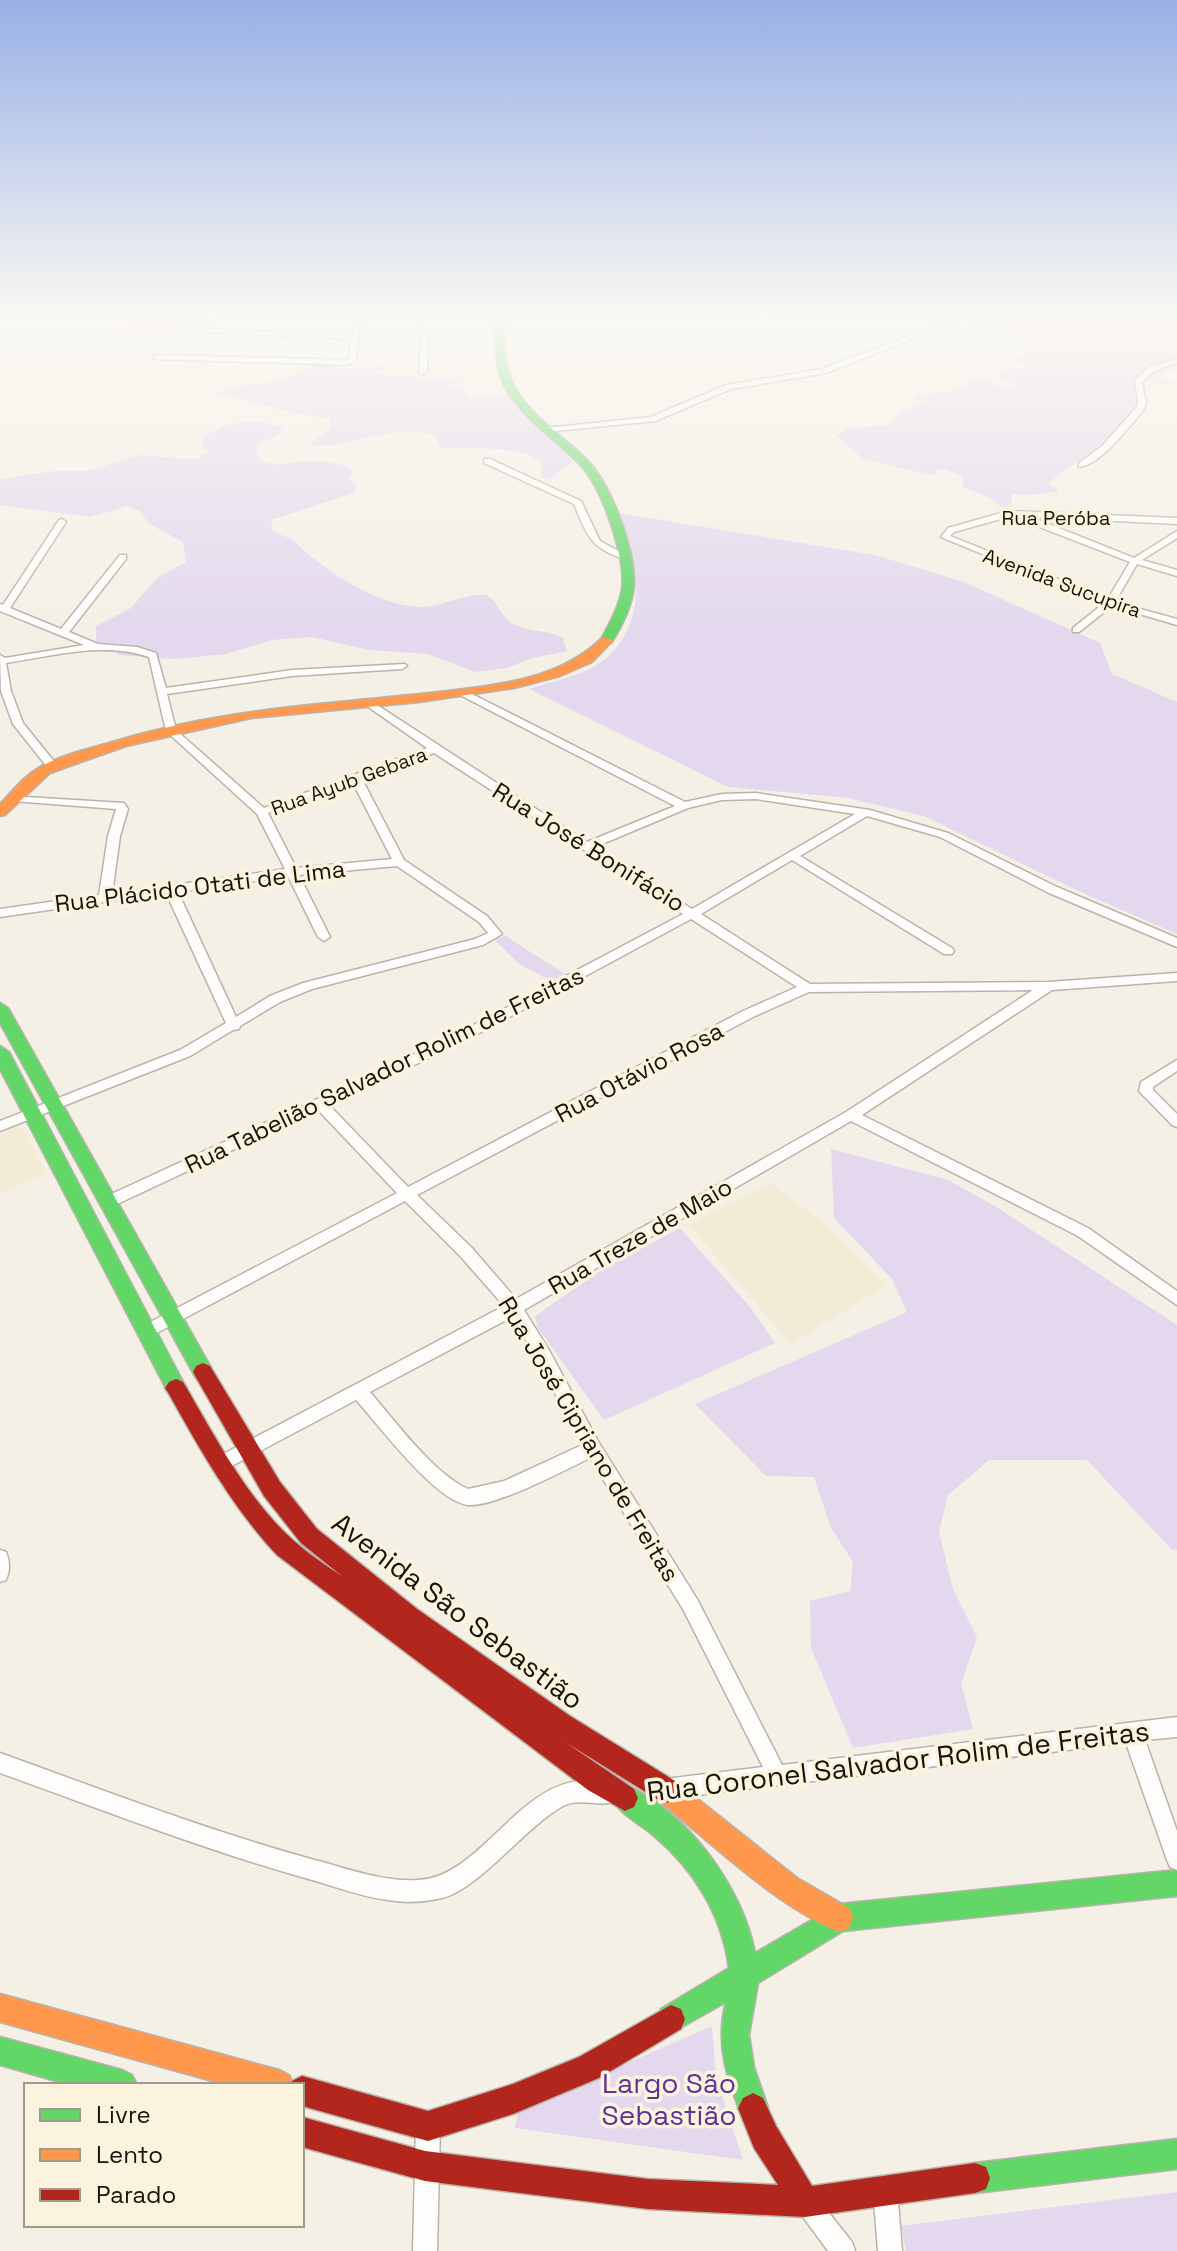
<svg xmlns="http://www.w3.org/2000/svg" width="1177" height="2251" font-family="'Space Grotesk',sans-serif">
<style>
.built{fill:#f4ebd7}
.green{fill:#e3d8ee}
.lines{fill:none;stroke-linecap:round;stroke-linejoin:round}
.street-casing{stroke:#b7b4ab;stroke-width:3}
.fast-casing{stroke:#b7b4ab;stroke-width:3}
.slow-casing{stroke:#b7b4ab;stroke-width:3}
.jam-casing{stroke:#b7b4ab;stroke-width:3}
.street{fill:#fefdfb;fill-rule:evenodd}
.fast{fill:#63d668;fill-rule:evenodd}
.slow{fill:#ff974d;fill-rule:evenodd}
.jam{fill:#b3261e;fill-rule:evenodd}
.labels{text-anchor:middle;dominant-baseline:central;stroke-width:7;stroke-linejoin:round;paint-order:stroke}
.far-street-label{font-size:20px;fill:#17140d;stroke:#fcf3de}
.street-label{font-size:24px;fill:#17140d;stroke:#fcf3de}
.near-street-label{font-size:28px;fill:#17140d;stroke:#fcf3de}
.near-park-label{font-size:28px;fill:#5f3296;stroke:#fcf3de}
</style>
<rect width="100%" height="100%" fill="#f5f0e5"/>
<!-- built -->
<g class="built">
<path d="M16,1127L25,1131L47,1174L0,1193V1135Z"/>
<path d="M770,1183L826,1225L887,1285L791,1344L689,1225Z"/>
</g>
<!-- green -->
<g class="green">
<path d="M128,317H214C195,330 127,343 106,336L137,325Z"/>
<path d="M1177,317V369L1156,376L1177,384L1153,383L1141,377L1140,406L1122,429L1051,481L1049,485L1057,488V492L1030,495L1011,494L1012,503L1003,509L989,497L964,488L962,476L945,469L937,470L934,476L863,459L836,435L849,428L889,425L900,412L928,401L913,400L918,396L973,387L967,383C980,376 983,379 994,385C1002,388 1015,388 1023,389L997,376L1002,371L1032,366L1003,361L1030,351L1033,345C1020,328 987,328 967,323L978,318Z"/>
<path d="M327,362C345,377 368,362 388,367L372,374L465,380L448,387L461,389L470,398L509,395L573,461L549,480L541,477V463C527,445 464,448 442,449L435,436C398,420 351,450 312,445L310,443L330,429L331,418C294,415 254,402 216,393C236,384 259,386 280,380C300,375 303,364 327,362Z"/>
<path d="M243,422H261L283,428L280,434L257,445L258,457C275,471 287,461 306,461C318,461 347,463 354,471L348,479L357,486L354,493L271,520L273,531C280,535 290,537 295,542C325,571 376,605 419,607C443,608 463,593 486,595C499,602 500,616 513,624C529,633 547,629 563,638L567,651L532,658L507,668L475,672L428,654L369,650L312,637L272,640L226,654L174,659L120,655L96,641V626L131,608L157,578L186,562L183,542L149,524L140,511L128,506L90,517L0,505V479L55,471H88L139,455L187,459H196L208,452L201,444L204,436L223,426Z"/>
<path d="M618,513L875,555L964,582L1100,643L1112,674L1177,702V934L1074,889L924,816L848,798L728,787L529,689C554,681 583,676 604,660C648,626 641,558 618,513Z"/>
<path d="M506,935L513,941L567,975L554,982L519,964L495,940Z"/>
<path d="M831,1149L948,1180L998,1208L1177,1325V1550H1172L1087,1460H989L948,1495L939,1532L953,1589L977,1637L961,1684L973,1729L853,1748L811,1648L810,1601L850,1591L853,1562L831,1528L814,1477L766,1476L695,1404L907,1312L892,1279L834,1218Z"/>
<path d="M680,1228L750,1307L775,1343L604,1420L538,1328L535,1316L605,1268Z"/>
<path d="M712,2026L716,2078L743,2160L515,2128L518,2111Z"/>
<path d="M1177,2192V2251H906L901,2226Z"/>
</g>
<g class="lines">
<!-- street casing -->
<g class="street-casing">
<g id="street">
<path d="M211,317H218L208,329L352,335L354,317H360L356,361L347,365L153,359L156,355L349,360L351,339L203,332L201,327Z"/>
<path d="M423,317H429L427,372L423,374L419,372Z"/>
<path d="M958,317H968L826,373L731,389L655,421L546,432L542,430L546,428L651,417L726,385L822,369Z"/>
<path d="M1177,359V363L1156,370L1142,382L1146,403L1143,411C1128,427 1101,465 1079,467V463L1102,446L1136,408L1138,403L1135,379L1150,366Z"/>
<path d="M484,459H490L581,501L600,541L626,555L622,558C590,548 586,533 574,504L484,463Z"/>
<path d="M1008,511L1177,518V524L1031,517L1134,558L1177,531V538L1142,560L1177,570V576L1137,564L1115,602L1177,619V625L1112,606L1079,632H1073V628L1103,604L941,537L948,528ZM1008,517H1024V521L1130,562L1108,599L950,536L954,532Z"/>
<path d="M62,519L66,522L10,608L61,629L120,555H126V559L69,632L98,644L137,647L156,653L166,688L292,670L405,664L407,666L402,669L292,676L167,694L176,730L264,808L427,748L367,706V702L371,701L587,842L675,806L462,696L461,694L466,691L685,802L722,794L756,793L870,810L948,833L1057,887L1177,938V947L1049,893L940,837L867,816L800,856L952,948L954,951L952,954H944L792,860L701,914L810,984L1048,982L1177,973V981L1052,990L862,1115L1088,1228L1177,1291V1305L1078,1236L851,1121L524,1310L550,1352L599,1443L697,1599L782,1765L1177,1717V1737L1145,1740L1177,1831V1870L1170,1867L1167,1860L1126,1743L665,1799L658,1796L655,1789L658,1782L665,1779L763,1767L684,1611L590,1458C563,1471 496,1507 468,1505C435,1501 379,1425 356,1400L226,1469L220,1471L214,1469L211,1464L214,1459L504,1306L461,1257L405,1201L151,1336L145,1338L139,1336L137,1332L139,1328L397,1193L318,1110L113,1206H103L101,1202L103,1198L451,1037L683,914L434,753L362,779L404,860L487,916L502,934L483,945L312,989L280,1002L240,1026L239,1029L233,1030L190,1056L0,1131V1121L180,1050L226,1023L166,893L0,917V909L99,895L108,836L116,809L13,801L7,798L9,796L124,803L128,809L120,836L112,894L285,869L257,814L166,731L149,657C103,641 52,656 6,663L11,691L23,723L56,764V768H48L13,724L1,691L0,655L5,658L84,645L0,611V604L3,605L59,520ZM353,783L392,859L296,868L268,813ZM756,799L855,814L692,909L595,847L688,808L722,800ZM397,866L479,922L488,933L475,939L303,983L270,996L236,1017L178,892L288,876L318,937L324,941L330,937L299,875ZM691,919L797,987L743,1011L408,1187L329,1105L461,1043ZM1033,990L846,1112L516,1299L472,1248L417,1195L753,1017L809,992ZM512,1317L538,1361L582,1445L504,1481L468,1489C434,1474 395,1421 370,1392Z"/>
<path d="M1177,1060V1071L1153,1087V1090L1177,1114V1127L1172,1125L1139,1091L1141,1082Z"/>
<path d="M0,1550L6,1552C10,1561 10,1571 6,1580L0,1582Z"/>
<path d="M0,1753C103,1790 206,1830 311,1859C346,1868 381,1882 418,1880C488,1878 530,1751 616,1787L619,1794L616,1801C599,1808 580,1797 563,1806C525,1827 479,1889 442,1898C425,1902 405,1903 388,1900C360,1897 332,1885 305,1878C202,1849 101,1809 0,1773Z"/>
<path d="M428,2114L436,2118L440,2126L437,2251H413L416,2126L420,2118Z"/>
<path d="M885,2177L893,2181L897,2189L902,2251H878L873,2189L877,2181Z"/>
<path d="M806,2190L814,2194L852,2242L855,2251H828L798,2210L794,2202L798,2194Z"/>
</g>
</g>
<!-- fast casing -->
<g class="fast-casing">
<g id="fast">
<path d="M495,317H503C504,341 503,367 516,389C533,419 565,437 589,462C612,487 636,552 634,586C632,606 622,626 611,643L601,640C609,624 619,607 622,589C626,559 603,491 583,468C559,441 525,422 506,389C494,368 495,341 495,317Z"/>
<path d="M0,1003L8,1008L210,1366L213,1372L210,1378L203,1381L196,1378L0,1023Z"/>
<path d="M0,1046L9,1052L183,1382L187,1388L183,1394L176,1397L169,1394L0,1069Z"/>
<path d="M625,1785C687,1811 743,1888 755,1953L839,1904L1177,1870V1896L843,1931L758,1983L749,2035L754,2067L768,2108L763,2118L753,2123L743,2118C727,2080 715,2043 726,2002L671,2033L661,2029L657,2019L661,2009L729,1968C722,1915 694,1869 653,1835C640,1824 619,1814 612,1798L616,1789Z"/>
<path d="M0,2037L122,2070L132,2075L137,2085H70L0,2065Z"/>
<path d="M1177,2139V2169L975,2193L964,2189L960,2178L964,2167L975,2163Z"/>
</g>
</g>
<!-- slow casing -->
<g class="slow-casing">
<g id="slow">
<path d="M603,637L613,640L592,662L560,676L514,688L419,702L251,718L126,746L50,773L5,815L0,816V804C13,791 24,776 40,767C61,755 86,750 109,743C221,708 324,705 439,692C497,685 560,680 603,637Z"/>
<path d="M666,1777L675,1781L797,1878L849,1908L853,1918L849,1928L839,1932C774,1905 712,1843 657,1799L653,1790L657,1781Z"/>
<path d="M0,1994L279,2070L289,2075L294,2085H227L0,2022Z"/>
</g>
</g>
<!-- jam casing -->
<g class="jam-casing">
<g id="jam">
<path d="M203,1363L210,1366L280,1482L317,1529L417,1609L570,1716L675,1781L679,1790L675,1799L666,1803L657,1799L565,1742L634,1789L638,1798L634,1807L625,1811L588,1790L277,1555C232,1507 201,1451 169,1394L165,1388L169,1382L176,1379L183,1382C215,1436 246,1498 293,1540C308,1554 326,1565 343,1577L301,1543L264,1496L193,1372L196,1366Z"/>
<path d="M671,2005L681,2009L685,2019L681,2029L599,2078L513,2114L428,2141L302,2106V2085H290L292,2081L302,2076L428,2111L513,2084L579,2057Z"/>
<path d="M753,2093L763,2098L776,2126L812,2186L975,2163L986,2167L990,2178L986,2189L975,2193L805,2217L648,2209L425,2181L302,2147V2117L425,2151L648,2179L778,2185L754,2148L738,2108L743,2098Z"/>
</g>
</g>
<!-- street -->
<use href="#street" class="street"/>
<!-- fast -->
<use href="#fast" class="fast"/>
<!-- slow -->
<use href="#slow" class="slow"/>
<!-- jam -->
<use href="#jam" class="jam"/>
</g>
<!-- sky -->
<linearGradient id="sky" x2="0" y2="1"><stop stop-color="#98b0e6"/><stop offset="0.5" stop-color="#faf8f3"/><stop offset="1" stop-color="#faf8f3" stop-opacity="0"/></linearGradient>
<rect width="1177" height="633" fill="url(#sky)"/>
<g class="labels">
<!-- far-street labels -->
<g class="far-street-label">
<text x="1056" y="518">Rua Peróba</text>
<text transform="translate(1062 583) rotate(20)">Avenida Sucupira</text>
<text transform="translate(349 781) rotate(-20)">Rua Ayub Gebara</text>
</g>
<!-- street labels -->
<g class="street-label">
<text transform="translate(589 847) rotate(32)">Rua José Bonifácio</text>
<text transform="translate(200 886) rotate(-7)">Rua Plácido Otati de Lima</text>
<text transform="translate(384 1070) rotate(-26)">Rua Tabelião Salvador Rolim de Freitas</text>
<text transform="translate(639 1072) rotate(-28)">Rua Otávio Rosa</text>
<text transform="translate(640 1236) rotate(-30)">Rua Treze de Maio</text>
<text transform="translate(589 1439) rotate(59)">Rua José Cipriano de Freitas</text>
</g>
<!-- near-street labels -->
<g class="near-street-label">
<text transform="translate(458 1611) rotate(37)">Avenida São Sebastião</text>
<text transform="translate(898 1761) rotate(-7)">Rua Coronel Salvador Rolim de Freitas</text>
</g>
<!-- near-park labels -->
<g class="near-park-label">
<text x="669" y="2083">Largo São<tspan x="669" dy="32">Sebastião</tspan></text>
</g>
</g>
<!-- legend -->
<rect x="24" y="2083" width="280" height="144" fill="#fcf3de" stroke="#a09a8a" stroke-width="2"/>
<rect x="40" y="2109" width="40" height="12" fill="#63d668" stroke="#a09a8a" stroke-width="2"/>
<text x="96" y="2123" font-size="24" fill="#17140d">Livre</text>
<rect x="40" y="2149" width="40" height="12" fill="#ff974d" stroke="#a09a8a" stroke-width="2"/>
<text x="96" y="2163" font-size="24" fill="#17140d">Lento</text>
<rect x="40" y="2189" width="40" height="12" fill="#b3261e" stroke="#a09a8a" stroke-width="2"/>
<text x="96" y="2203" font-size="24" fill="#17140d">Parado</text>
</svg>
